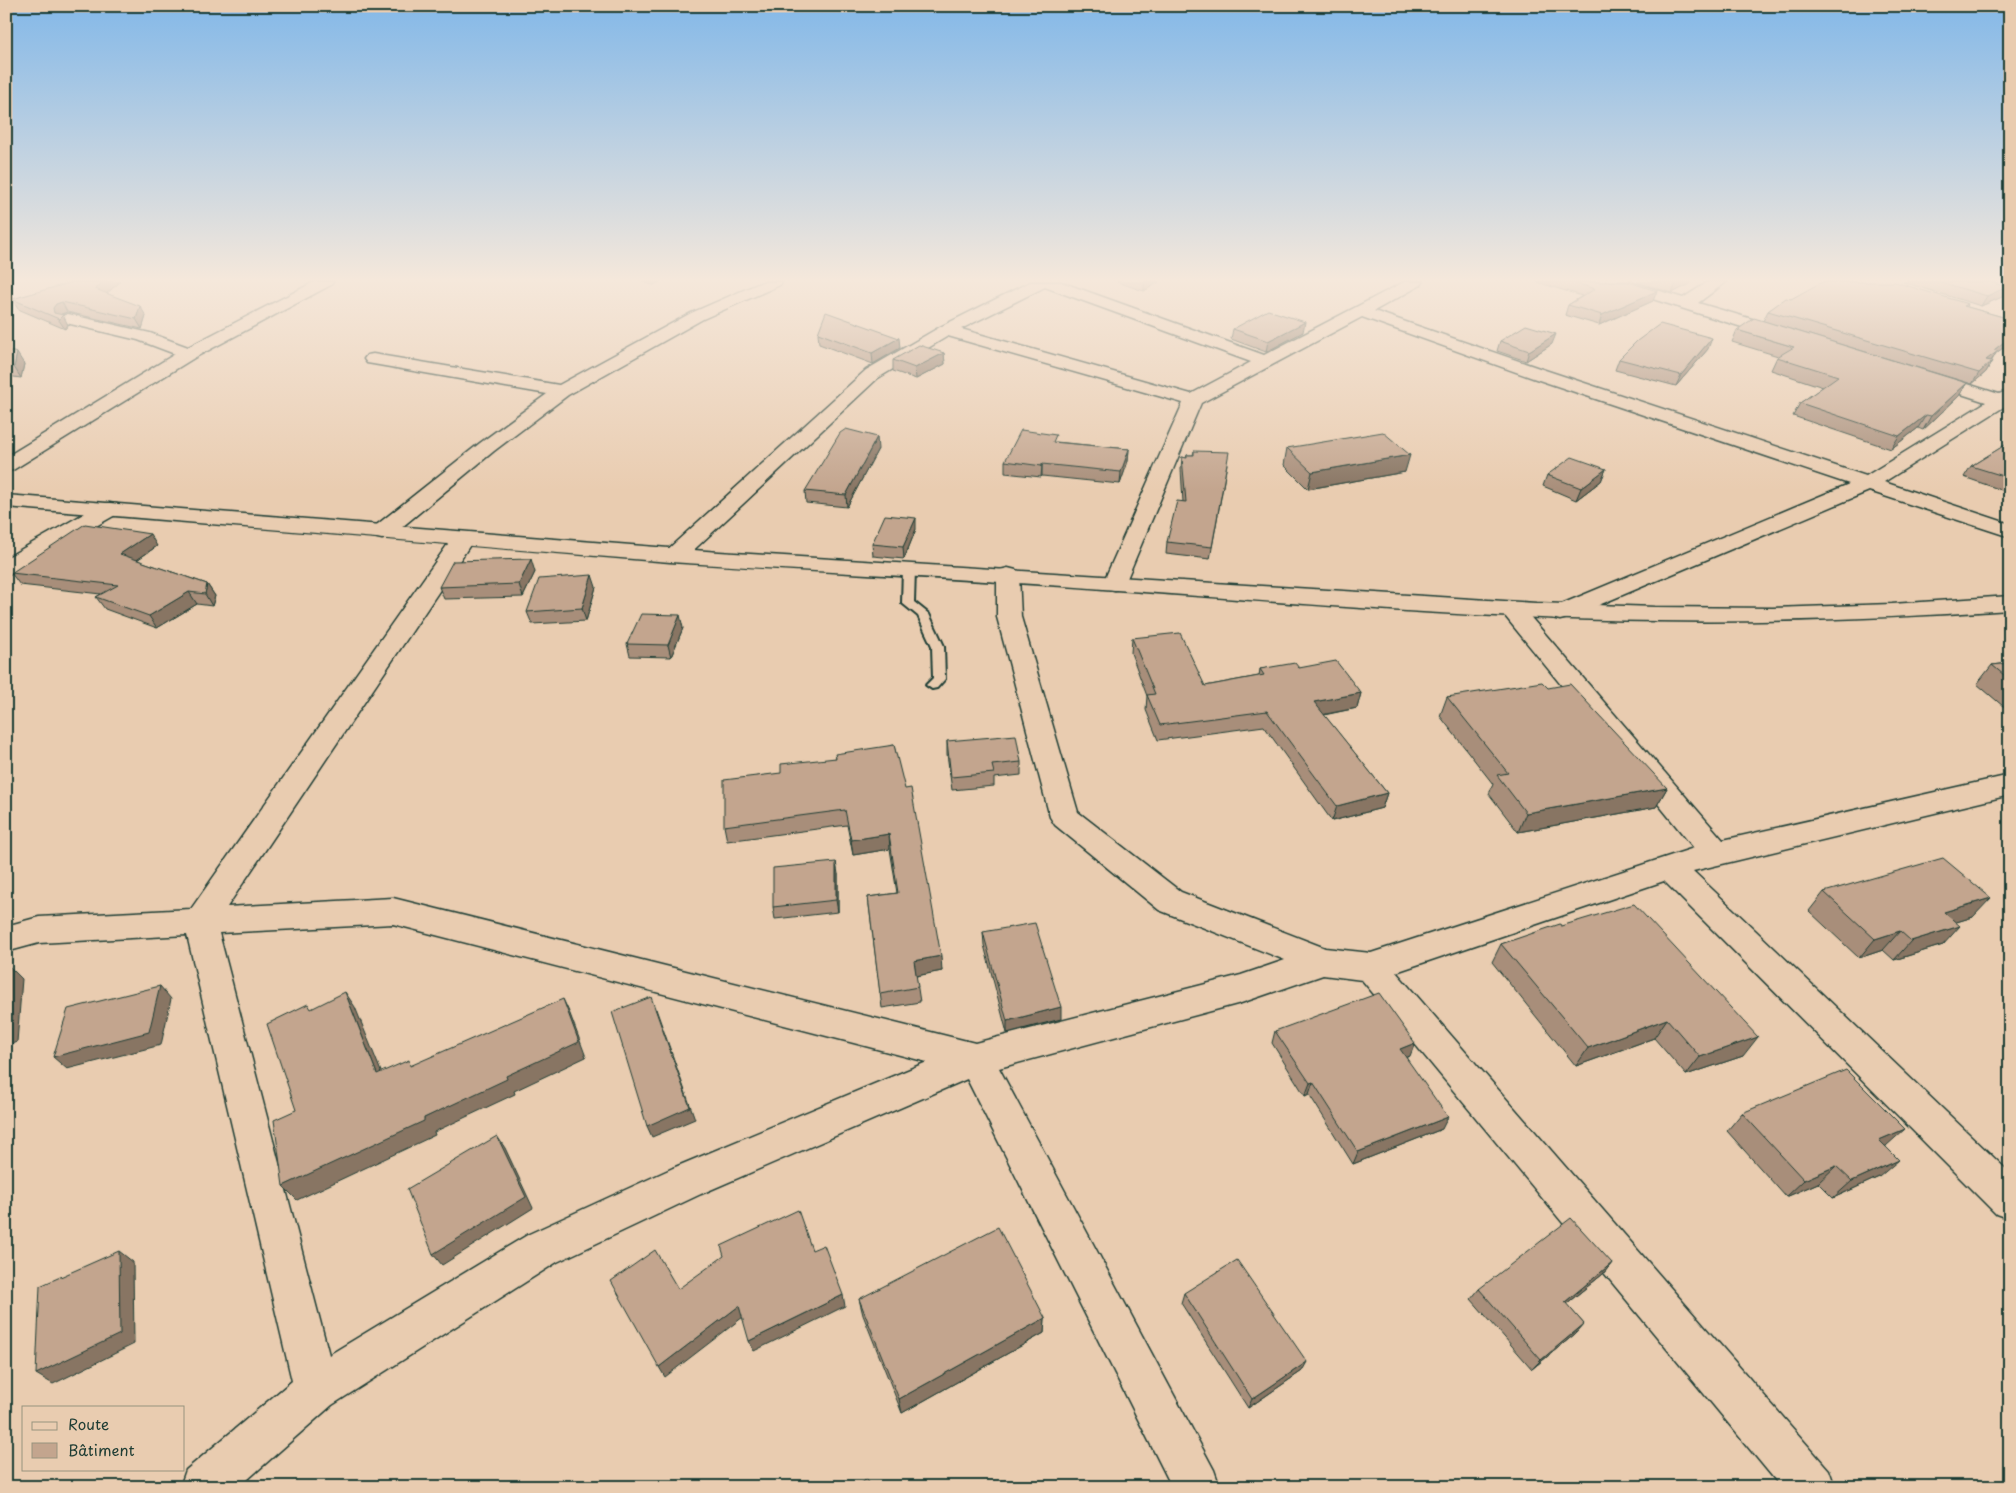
<svg xmlns="http://www.w3.org/2000/svg" width="2016" height="1493" font-family="'Playpen Sans',sans-serif">
<style>
.lines{fill:none;stroke-linecap:round;stroke-linejoin:round}
.service-casing{stroke:#1f3d34;stroke-width:4}
.minor-casing{stroke:#1f3d34;stroke-width:3}
.secondary-casing{stroke:#1f3d34;stroke-width:3}
.service{fill:#e9ccb0;fill-rule:evenodd}
.minor{fill:#e9ccb0;fill-rule:evenodd}
.secondary{fill:#e9ccb0;fill-rule:evenodd}
.wall{fill:#a88e7a;stroke:#1f3d34}
.shaded-wall{fill:#887463;stroke:#1f3d34}
.building{fill:#c3a58e;stroke:#1f3d34}
</style>
<rect width="100%" height="100%" fill="#e9ccb0"/>
<filter id="ink" filterUnits="userSpaceOnUse"><feTurbulence type="fractalNoise" baseFrequency=".02" numOctaves="2"/><feDisplacementMap in="SourceGraphic" scale="10" xChannelSelector="R" yChannelSelector="G"/><feConvolveMatrix kernelMatrix="1 2 1 2 8 2 1 2 1" color-interpolation-filters="sRGB"/></filter>
<g filter="url(#ink)">
<g class="lines">
<!-- service casing -->
<g class="service-casing">
<path id="service" d="M909,566L915,569L914,602L929,614L944,646L945,679L937,688L932,689L926,685L933,678L932,646L918,616L902,603L903,569Z"/>
</g>
<!-- minor casing -->
<g class="minor-casing">
<g id="minor">
<path d="M314,282H333L331,285L194,358L13,470L6,472V457L175,354L138,340L62,322L60,319L62,316L68,314L150,333L188,347Z"/>
<path d="M762,282H782L780,285L703,319L568,395L494,451L390,537L382,539L374,537L371,532L374,527L480,443L547,394L373,364L367,363L364,359L367,355L373,354L559,385L691,313Z"/>
<path d="M1030,282H1061L1264,355L1404,282H1423L1421,285L1374,311L1545,370L1866,476L1986,402L1921,381L1918,377L1921,373L1927,372L1933,373L1999,394L2010,390V403L1884,482L2010,524V537L1869,491L1568,618L1560,620L1552,618L1548,613L1552,608L1849,484L1533,378L1362,317L1201,403L1123,588L1115,590L1107,588L1103,583L1183,403L948,336L878,378L683,560L675,562L667,560L664,555L667,550L866,370L940,327ZM1045,287L1251,362L1191,394L961,329Z"/>
<path d="M1606,282H1630L1683,298L1708,282H1726L1698,303L1789,330L1791,334L1789,338H1777L1608,285Z"/>
<path d="M109,503L117,504L120,509L117,514L14,573L6,575V558L101,504Z"/>
<path d="M463,532L471,534L474,539L227,907L393,898L975,1043L1241,975L1285,960L1159,910L1055,825L1050,817L997,617V575L1000,570L1008,568L1016,570L1019,575L1021,617L1078,812L1181,892L1325,948L1371,953L1694,848L1505,616L1501,611L1505,606L1513,604L1521,606L1723,840L2010,775V795L1693,871L2010,1173V1219L1996,1214L1664,881L1396,972L1829,1470L1835,1487H1781L1362,980L1323,975L1241,1003L999,1068L1214,1470L1220,1487H1172L967,1079L701,1194L557,1262L332,1405L239,1487H180L186,1470L292,1381L187,935L39,943L6,952V926L39,917L191,909L455,534ZM393,924L927,1062L673,1168L529,1234L329,1355L219,933Z"/>
</g>
</g>
<!-- secondary casing -->
<g class="secondary-casing">
<path id="secondary" d="M6,495L719,552L1536,603L1655,607L1773,608L1892,604L2010,596V610C1892,618 1775,623 1657,621C1458,619 1261,600 1063,586C932,577 801,571 670,562C449,545 228,525 6,507Z"/>
</g>
<!-- service -->
<use href="#service" class="service"/>
<!-- minor -->
<use href="#minor" class="minor"/>
<!-- secondary -->
<use href="#secondary" class="secondary"/>
</g>
<!-- wall -->
<g class="wall">
<path d="M120,282L107,293L146,316L142,329L67,312L61,315L68,325L65,329L18,309L12,299Z"/>
<path d="M642,282H660L653,285Z"/>
<path d="M1117,282H1159L1144,291Z"/>
<path d="M1537,282H1628L1653,301L1599,325L1565,315L1568,305L1582,296Z"/>
<path d="M1637,282H1691L1690,284L1672,293Z"/>
<path d="M1903,282H1996L1994,283L2007,287L2002,297L1981,306Z"/>
<path d="M1791,299L1968,304L1967,307L2010,319V343L1996,353L1986,372L1972,384L1763,321L1768,311Z"/>
<path d="M1233,329L1303,332L1266,352L1231,339Z"/>
<path d="M1737,330L1959,396L1923,430L1918,428L1891,449L1793,416L1800,403L1823,387L1771,370L1777,357L1778,356L1732,342Z"/>
<path d="M818,333L900,348L873,364L819,344Z"/>
<path d="M1500,341L1552,344L1526,361L1497,351Z"/>
<path d="M1708,349L1676,386L1615,370L1619,359Z"/>
<path d="M6,350L24,364L21,378L6,376Z"/>
<path d="M944,353L945,364L916,379L893,371V360Z"/>
<path d="M1056,442L1129,449L1128,461L1120,484L1042,476L1041,477L1005,473V461Z"/>
<path d="M2010,442V493L1964,477L1971,466Z"/>
<path d="M1287,448L1405,472L1308,489L1284,465Z"/>
<path d="M878,449L847,507L806,503L805,491Z"/>
<path d="M1194,451L1227,464L1210,559L1166,554L1167,542L1183,502L1181,469L1182,457L1186,458L1187,455H1193Z"/>
<path d="M1606,469L1601,481L1576,500L1543,486L1547,475Z"/>
<path d="M916,529L904,559L873,556L872,544Z"/>
<path d="M157,546L137,560L207,584L215,596L212,606L197,604L157,628L105,609L96,597L101,594L20,585L11,573Z"/>
<path d="M535,572L523,597L444,599L439,587Z"/>
<path d="M596,587L586,621L532,624L527,612Z"/>
<path d="M683,628L671,657L630,656L627,644Z"/>
<path d="M1132,638L1205,686L1259,676L1260,669L1299,668L1361,693L1357,708L1324,715L1387,793L1382,808L1332,821L1264,726L1158,740L1146,710L1147,696L1131,653Z"/>
<path d="M2010,663V712L1977,684L1992,665Z"/>
<path d="M1548,688L1667,788L1656,807L1518,832L1489,794L1493,784L1440,716L1447,697Z"/>
<path d="M947,741L1021,762V775L994,778V786L952,790L947,754Z"/>
<path d="M894,745L942,971L916,976L920,1002L882,1008L868,897L897,893L890,849L853,855L847,825L727,841L724,826L781,773L836,758Z"/>
<path d="M838,874V912L775,919L773,907Z"/>
<path d="M1824,892L1973,917L1956,922L1943,945L1894,960L1883,950L1859,958L1809,911Z"/>
<path d="M1561,926L1743,1056L1686,1075L1654,1038L1576,1066L1492,962L1501,944Z"/>
<path d="M983,932L1061,1019L1007,1033L984,945Z"/>
<path d="M1275,1031L1410,1056L1406,1057L1442,1129L1353,1164L1309,1094L1305,1096L1272,1043Z"/>
<path d="M1742,1113L1886,1146L1879,1177L1833,1198L1818,1183L1786,1197L1727,1131Z"/>
<path d="M1612,1263L1603,1274L1566,1304L1584,1324L1575,1334L1532,1369L1471,1299L1479,1289Z"/>
<path d="M1184,1293L1302,1371L1248,1408L1181,1303Z"/>
<path d="M859,1299L1045,1318L1044,1333L902,1413L863,1315Z"/>
</g>
<!-- shaded-wall -->
<g class="shaded-wall">
<path d="M103,282H120L100,299L95,289Z"/>
<path d="M653,282H660L653,285Z"/>
<path d="M1144,282H1159L1144,291Z"/>
<path d="M1677,282H1691L1690,284L1672,293L1676,283Z"/>
<path d="M2007,287L2002,297L1981,306L1987,296Z"/>
<path d="M1657,291L1653,301L1599,325L1602,315Z"/>
<path d="M62,302L67,312L61,314L58,318L63,315L68,325L65,329L54,313L53,308L56,304Z"/>
<path d="M140,306L146,316L142,329L136,319Z"/>
<path d="M1305,322L1303,332L1266,352L1268,341Z"/>
<path d="M1556,334L1552,344L1526,361L1529,351Z"/>
<path d="M2010,337V343L1996,353L1991,361L1986,360L1994,350Z"/>
<path d="M899,338L900,348L873,364L872,353Z"/>
<path d="M1712,338L1708,349L1676,386L1681,375Z"/>
<path d="M17,353L24,364L21,378L14,367Z"/>
<path d="M944,353L945,364L916,379L915,368Z"/>
<path d="M1992,361L1986,372L1972,384L1979,373Z"/>
<path d="M1967,383L1959,396L1923,430L1931,416Z"/>
<path d="M1926,415L1918,428L1891,449L1899,436Z"/>
<path d="M877,437L878,449L847,507L846,495Z"/>
<path d="M1129,449L1128,461L1120,484L1121,472Z"/>
<path d="M1410,455L1405,472L1308,489L1312,472Z"/>
<path d="M1042,464V476L1041,477L1042,466Z"/>
<path d="M1606,469L1601,481L1576,500L1581,488Z"/>
<path d="M916,518V529L904,559L903,547Z"/>
<path d="M150,534L157,546L128,566L120,554Z"/>
<path d="M531,559L535,572L523,597L519,584Z"/>
<path d="M592,575L596,587L586,621L582,608Z"/>
<path d="M207,584L215,596L212,606L205,594Z"/>
<path d="M189,592L197,604L157,628L149,616Z"/>
<path d="M680,615L683,628L671,657L668,645Z"/>
<path d="M1361,693L1357,708L1311,717L1314,702Z"/>
<path d="M1667,788L1656,807L1518,832L1526,813Z"/>
<path d="M1387,793L1382,808L1332,821L1337,806Z"/>
<path d="M889,834L890,849L853,855L851,840Z"/>
<path d="M836,862L838,874V912L836,900Z"/>
<path d="M1991,898L1973,917L1927,931L1944,912Z"/>
<path d="M1960,926L1943,945L1894,960L1911,941Z"/>
<path d="M1900,931L1883,950L1859,958L1875,939Z"/>
<path d="M941,956L942,971L916,976L914,961Z"/>
<path d="M9,966L22,979L17,1042L6,1046V1001Z"/>
<path d="M160,986L171,999L161,1045L67,1069L53,1057Z"/>
<path d="M345,992L355,1007L388,1089L377,1074Z"/>
<path d="M563,999L570,1014L586,1057L514,1091L515,1094L434,1132L435,1135L297,1200L283,1186L424,1118L506,1076Z"/>
<path d="M1061,1007V1019L1007,1033V1021Z"/>
<path d="M656,1009L695,1119L652,1137L647,1126Z"/>
<path d="M1667,1019L1654,1038L1576,1066L1588,1048Z"/>
<path d="M1758,1037L1743,1056L1686,1075L1700,1057Z"/>
<path d="M1415,1043L1410,1056L1395,1061L1400,1049Z"/>
<path d="M1313,1082L1309,1094L1305,1096L1310,1083Z"/>
<path d="M1448,1117L1442,1129L1353,1164L1358,1152Z"/>
<path d="M1905,1129L1886,1146L1860,1158L1879,1140Z"/>
<path d="M497,1136L505,1148L533,1208L442,1265L433,1254Z"/>
<path d="M1899,1160L1879,1177L1833,1198L1852,1181Z"/>
<path d="M1836,1166L1818,1183L1786,1197L1804,1180Z"/>
<path d="M119,1251L133,1262L134,1344L53,1384L36,1374Z"/>
<path d="M1612,1263L1603,1274L1556,1312L1565,1302Z"/>
<path d="M843,1295L845,1306L754,1351L749,1341Z"/>
<path d="M739,1306L743,1317L665,1377L659,1367Z"/>
<path d="M1045,1318L1044,1333L902,1413L899,1399Z"/>
<path d="M1584,1324L1575,1334L1532,1369L1541,1360Z"/>
<path d="M1307,1362L1302,1371L1248,1408L1252,1399Z"/>
</g>
<!-- building -->
<g class="building">
<path d="M73,282H103L95,289L140,306L136,319L62,302L56,304L53,308L54,313L63,315L59,319L12,299Z"/>
<path d="M1572,282H1628L1657,291L1602,315L1568,305L1595,289Z"/>
<path d="M1822,282H1895L1968,304L1964,306L2010,319V337L1994,350L1998,351L1986,360L1992,361L1979,373L1768,311L1786,298L1791,299Z"/>
<path d="M1940,282H1990L2007,287L1987,296Z"/>
<path d="M1268,310L1305,322L1268,341L1233,329Z"/>
<path d="M826,312L899,338L872,353L818,333Z"/>
<path d="M1754,318L1967,383L1931,416L1926,415L1899,436L1800,403L1838,376L1777,357L1794,347L1737,330Z"/>
<path d="M1660,324L1712,338L1681,375L1619,359L1637,341Z"/>
<path d="M1526,325L1556,334L1529,351L1500,341Z"/>
<path d="M919,345L944,353L915,368L893,360Z"/>
<path d="M6,350L17,353L14,367L6,366Z"/>
<path d="M846,429L877,437L846,495L805,491L840,433Z"/>
<path d="M1021,430L1056,435L1053,442L1129,449L1121,472L1042,464V466L1005,461Z"/>
<path d="M1383,432L1410,455L1312,472L1287,448Z"/>
<path d="M2010,442V478L1971,466Z"/>
<path d="M1194,451L1229,452L1212,547L1167,542L1177,501L1186,502L1182,457L1187,458V455H1194Z"/>
<path d="M1572,457L1606,469L1581,488L1547,475Z"/>
<path d="M885,515L916,518L903,547L872,544Z"/>
<path d="M85,524L150,534L120,554L207,584L205,594L189,592L149,616L96,597L118,585L11,573Z"/>
<path d="M531,559L519,584L439,587L453,561Z"/>
<path d="M592,575L582,608L527,612L539,579Z"/>
<path d="M641,614L680,615L668,645L627,644Z"/>
<path d="M1180,633L1205,686L1264,675L1260,669L1295,663L1299,668L1336,661L1361,693L1314,702L1387,793L1337,806L1267,711L1160,725L1147,695L1155,694L1132,638Z"/>
<path d="M2010,663V680L1992,665Z"/>
<path d="M1542,682L1548,688L1570,684L1667,788L1526,813L1497,775L1508,773L1447,697Z"/>
<path d="M1016,735L1021,762L992,765L994,773L951,777L947,741Z"/>
<path d="M894,745L905,789L911,788L941,956L914,961L918,987L880,994L868,897L898,893L889,834L851,840L845,810L724,826V780L781,773V764L836,758L835,754Z"/>
<path d="M1943,858L1991,898L1944,912L1960,926L1911,941L1900,931L1875,939L1824,892Z"/>
<path d="M836,862V900L773,907V868Z"/>
<path d="M1634,904L1758,1037L1700,1057L1667,1019L1588,1048L1501,944L1560,924L1561,926Z"/>
<path d="M1035,923L1061,1007L1007,1021L983,932Z"/>
<path d="M9,966L6,1001V967Z"/>
<path d="M160,986L149,1032L53,1057L68,1009Z"/>
<path d="M345,992L377,1074L409,1060L410,1066L563,999L579,1042L506,1076L507,1079L424,1118V1121L283,1186L274,1120L296,1110L267,1024L308,1004L311,1009Z"/>
<path d="M1379,993L1415,1043L1400,1049L1448,1117L1358,1152L1313,1082L1310,1083L1275,1031Z"/>
<path d="M651,997L690,1107L647,1126L612,1012Z"/>
<path d="M1846,1070L1905,1129L1879,1140L1899,1160L1852,1181L1836,1166L1804,1180L1742,1113Z"/>
<path d="M497,1136L526,1197L433,1254L407,1189Z"/>
<path d="M798,1210L812,1250L824,1245L843,1295L749,1341L739,1306L659,1367L611,1281L655,1250L678,1289L724,1256L721,1246Z"/>
<path d="M1571,1218L1612,1263L1565,1302L1584,1324L1541,1360L1479,1289Z"/>
<path d="M998,1227L1045,1318L899,1399L859,1299Z"/>
<path d="M119,1251L120,1334L36,1374L40,1286Z"/>
<path d="M1237,1260L1307,1362L1252,1399L1184,1293Z"/>
<path d="M867,1479L871,1487H856Z"/>
</g>
</g>
<!-- sky -->
<linearGradient id="sky" x2="0" y2="1"><stop stop-color="#83b8e8"/><stop offset="0.57" stop-color="#f5e8db"/><stop offset="1" stop-color="#f5e8db" stop-opacity="0"/></linearGradient>
<rect width="2016" height="491" fill="url(#sky)"/>
<!-- margin -->
<rect width="2016" height="1493" fill="none" stroke="#e9ccb0" stroke-width="25"/>
<rect x="12" y="12" width="1991" height="1468" fill="none" stroke="#1f3d34" stroke-width="2" filter="url(#ink)"/>
<!-- legend -->
<rect x="22" y="1406" width="162" height="65" fill="#e9ccb0" stroke="#98937e"/>
<rect x="32" y="1422" width="25" height="8" fill="#e9ccb0" stroke="#98937e"/>
<text x="68" y="1430" font-size="15" fill="#1f3d34">Route</text>
<rect x="32" y="1443" width="25" height="15" fill="#c3a58e" stroke="#98937e"/>
<text x="68" y="1456" font-size="15" fill="#1f3d34">Bâtiment</text>
</svg>
